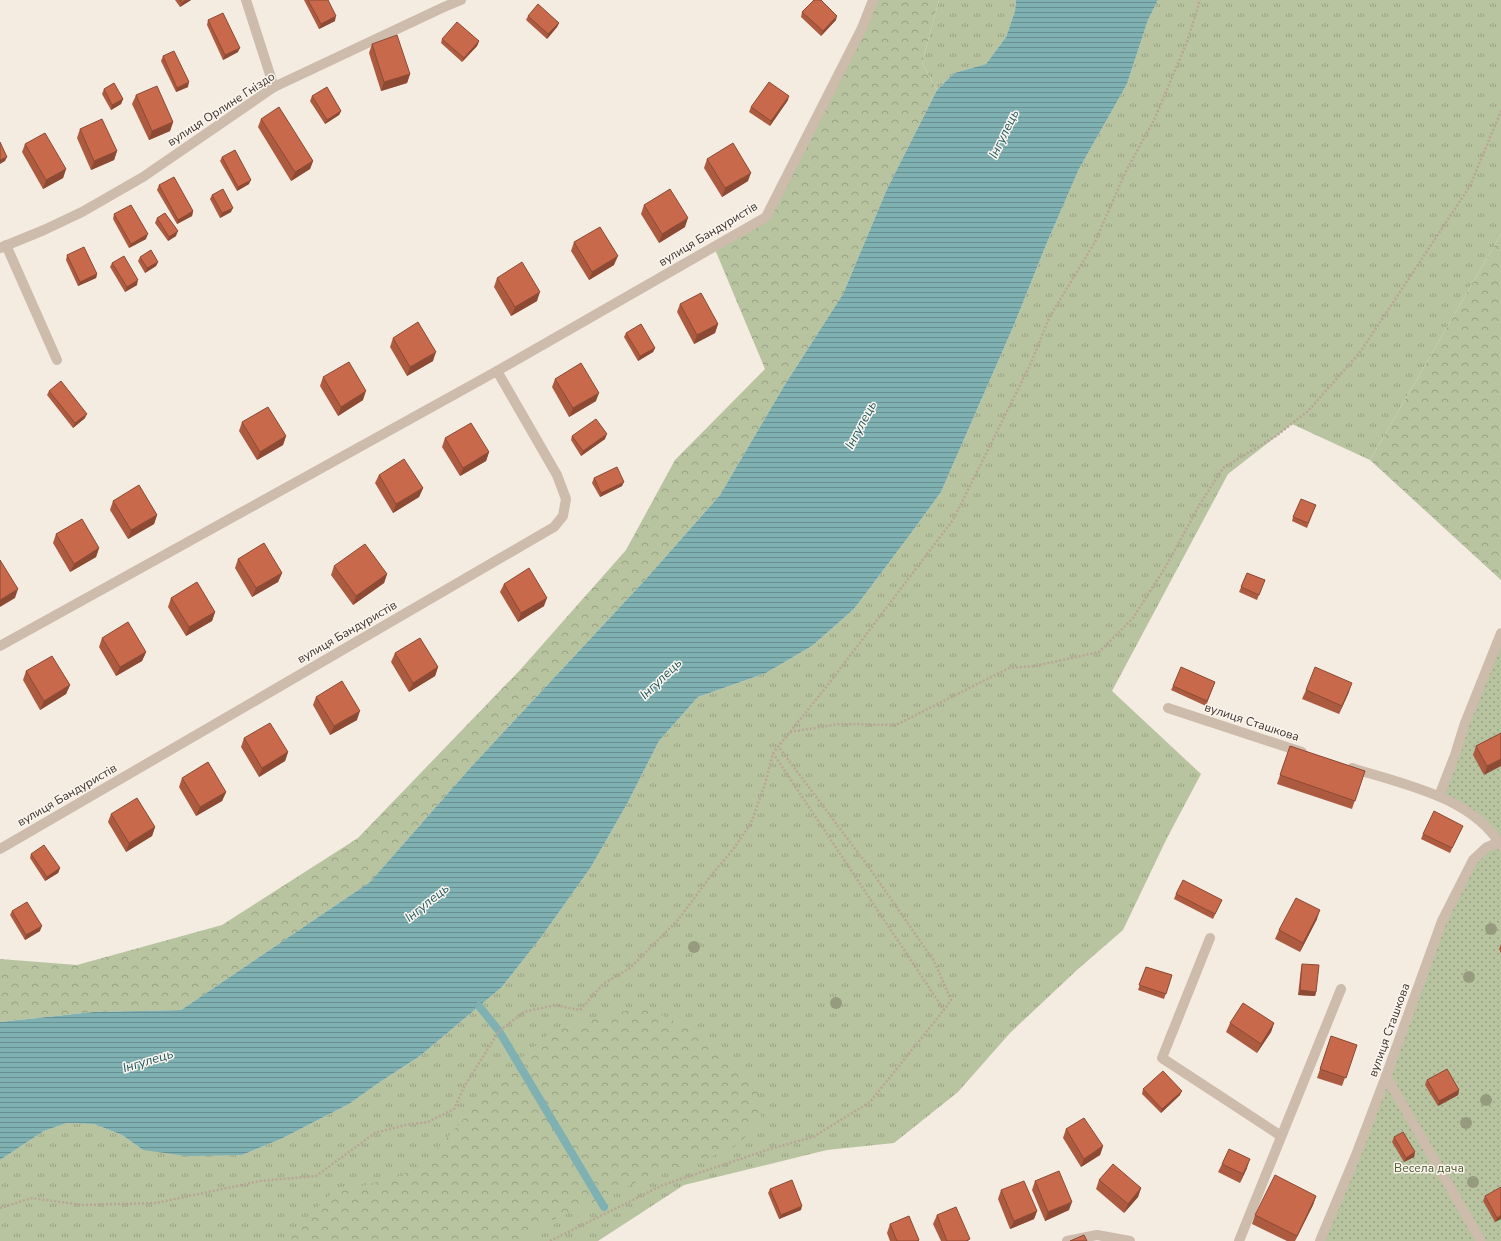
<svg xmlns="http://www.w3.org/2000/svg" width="1501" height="1241" font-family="'Nunito Sans',sans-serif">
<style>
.grass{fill:url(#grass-tufts)}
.forest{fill:url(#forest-crowns)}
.garden{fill:url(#garden-dots)}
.water{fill:url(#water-rules)}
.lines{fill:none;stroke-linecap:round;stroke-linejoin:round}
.stream{stroke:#7fb0b2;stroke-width:8}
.path{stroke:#b9a596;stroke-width:2.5;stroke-dasharray:2 2;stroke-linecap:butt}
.minor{stroke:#cdbbac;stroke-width:10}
.tree{fill:#969b7f}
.wall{fill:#ac5a40}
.shaded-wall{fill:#8c4a34}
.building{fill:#c8694b;stroke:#8c4a34}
.labels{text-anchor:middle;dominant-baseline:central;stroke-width:3;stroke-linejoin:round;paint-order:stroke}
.street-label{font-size:12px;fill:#3b302b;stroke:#fbf5ee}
.park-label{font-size:12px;fill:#4a5a2e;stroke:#fbf5ee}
.water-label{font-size:13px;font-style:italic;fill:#1f5a5e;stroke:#fbf5ee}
</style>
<defs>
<pattern id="grass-tufts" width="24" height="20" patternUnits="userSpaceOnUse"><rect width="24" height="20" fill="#b8c4a0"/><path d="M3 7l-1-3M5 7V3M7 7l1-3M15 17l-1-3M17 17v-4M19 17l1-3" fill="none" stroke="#97a083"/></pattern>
<pattern id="forest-crowns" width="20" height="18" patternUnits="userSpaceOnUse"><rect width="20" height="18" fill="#b8c4a0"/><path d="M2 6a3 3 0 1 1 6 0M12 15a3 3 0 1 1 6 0" fill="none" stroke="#97a083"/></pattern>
<pattern id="garden-dots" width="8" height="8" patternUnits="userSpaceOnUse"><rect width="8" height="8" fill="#b8c4a0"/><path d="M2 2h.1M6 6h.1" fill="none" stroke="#97a083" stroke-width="1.8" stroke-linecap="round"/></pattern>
<pattern id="water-rules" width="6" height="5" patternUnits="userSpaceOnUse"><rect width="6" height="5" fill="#7fb0b2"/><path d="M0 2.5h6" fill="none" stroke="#699091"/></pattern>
</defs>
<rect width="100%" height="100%" fill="#f4ebe1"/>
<!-- grass -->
<g class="grass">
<path d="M939,0H1016L1015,11L1006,37L986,64L954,73L937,90L922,63Z"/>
<path d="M1158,0H1501V234L1370,460L1292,424L1228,474L1112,691L1201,774L1167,838L1123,930L1077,970L1010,1033L958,1092L894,1143L827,1150L684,1185L598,1241H0V1160L44,1131L67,1123L94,1124L122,1135L143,1150L242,1155L281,1139L349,1104L380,1082L420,1056L502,987L542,936L591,867L628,802L659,741L698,697L766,673L812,646L854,609L909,536L941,492L1014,325L1046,245L1079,169L1127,84L1148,20Z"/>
</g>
<!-- forest -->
<g class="forest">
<path d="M873,0H939L922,63L937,90L887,189L843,294L784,386L720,495L645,580L471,767L370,882L181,1010L93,1012L0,1022V959L77,965L222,925L358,838L520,670L626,550L675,460L765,369L714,247L766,217Z"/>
<path d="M1501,234V580L1370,460Z"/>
<path d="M644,1006L707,1038L757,1087L761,1117L740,1144L699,1162L655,1172L614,1194L550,1221L517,1241H283L331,1194L400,1176L426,1161L505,1073L553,1030Z"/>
</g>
<!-- garden -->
<path class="garden" d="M1501,633V1241H1320L1442,921L1473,860L1499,842L1478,818L1439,796Z"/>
<!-- water -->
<path class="water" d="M1016,0H1158L1148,20L1127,84L1079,169L1046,245L1014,325L941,492L909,536L854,609L812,646L766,673L698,697L659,741L628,802L591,867L542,936L502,987L420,1056L380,1082L349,1104L281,1139L242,1155L186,1156L143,1150L122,1135L94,1124L67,1123L44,1131L0,1160V1022L93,1012L181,1010L370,882L471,767L645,580L720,495L784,386L843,294L887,189L937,90L954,73L986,64L1006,37L1015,11Z"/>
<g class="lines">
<!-- stream -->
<path class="stream" d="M479,1006L499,1031L604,1207"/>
<!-- path -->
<g class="path">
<path d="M790,732L840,724L896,725L1009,668L1035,666L1099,652L1133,618L1166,566L1200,504L1223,468L1276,436L1308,411L1361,351L1470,186L1501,111"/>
<path d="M773,753L944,1010"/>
<path d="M0,1208L32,1198L82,1205L156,1203L260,1181L316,1176L375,1133L405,1125L428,1122L454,1109L464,1087L499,1031L524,1012L555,1005L580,1010L603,984L630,968L678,920L710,877L734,848L751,823L765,784L773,753L827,686L953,520L1031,363L1049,318L1095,242L1125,173L1155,118L1187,42L1200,0"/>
<path d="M550,1241L663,1185L770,1149L813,1137L870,1102L944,1010L951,1000L934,961L868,866L778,746"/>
</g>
<!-- minor -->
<g class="minor">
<path d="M246,0L274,87"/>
<path d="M6,245L57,360"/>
<path d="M0,248L44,230L82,212L143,177L274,87L444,7L461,0"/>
<path d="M0,646L497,371L766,217L862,28L873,0"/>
<path d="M1168,708L1302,752"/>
<path d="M1352,768C1402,784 1473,797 1501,846"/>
<path d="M1439,796L1455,755L1465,723L1501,633"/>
<path d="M0,849L554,527L563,516L566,499L557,475L497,371"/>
<path d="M1210,938L1162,1058L1281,1136"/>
<path d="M1386,1076L1481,1241"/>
<path d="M1067,1241L1097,1235L1130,1241"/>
<path d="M1239,1241L1341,989"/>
<path d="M1320,1241L1356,1155L1386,1076L1442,921L1473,860L1487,847L1499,842"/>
</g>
</g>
<!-- trees -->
<g class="tree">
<circle cx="1491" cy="929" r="6"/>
<circle cx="694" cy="947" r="6"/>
<circle cx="1469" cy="977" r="6"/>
<circle cx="836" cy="1003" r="6"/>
<circle cx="1486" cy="1100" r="6"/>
<circle cx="1466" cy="1123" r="6"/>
<circle cx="1473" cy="1182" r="6"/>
</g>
<!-- wall -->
<g class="wall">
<path d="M175,0H191L180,7Z"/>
<path d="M304,0H328L335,21L319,29Z"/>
<path d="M802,12L836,20L821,36L801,17Z"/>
<path d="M528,16L559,23L557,27L547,39L526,20Z"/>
<path d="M208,20L238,52L223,60L207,25Z"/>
<path d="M442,39L479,41L477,46L462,62L441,43Z"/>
<path d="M372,44L410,74L407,83L381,91L369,53Z"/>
<path d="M163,56L188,87L176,92L161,61Z"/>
<path d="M104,89L123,99L121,104L111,110L102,94Z"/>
<path d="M136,95L173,122L170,131L149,140L132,104Z"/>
<path d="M312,96L341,111L339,115L325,124L310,101Z"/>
<path d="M788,100L770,126L749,112L751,107Z"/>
<path d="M261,119L313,161L310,169L291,181L258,127Z"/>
<path d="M80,129L117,151L114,160L91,170L77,138Z"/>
<path d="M25,144L66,169L63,178L43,189L22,152Z"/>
<path d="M222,157L249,184L237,191L220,161Z"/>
<path d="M707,159L748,181L722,197L704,168Z"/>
<path d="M159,185L193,211L192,216L177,224L157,190Z"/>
<path d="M212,195L231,212L220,218L210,199Z"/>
<path d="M644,205L685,227L659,243L641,214Z"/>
<path d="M114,214L146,239L129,248L113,219Z"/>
<path d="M157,218L176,236L168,241L155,223Z"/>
<path d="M574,242L614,265L589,280L571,251Z"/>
<path d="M67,255L97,274L96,278L78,286L66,260Z"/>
<path d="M140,257L158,262L156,266L145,273L138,261Z"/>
<path d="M112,263L137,285L125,292L110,267Z"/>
<path d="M497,278L537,301L511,316L494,287Z"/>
<path d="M680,304L718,324L715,333L694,344L677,312Z"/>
<path d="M626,333L655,348L653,352L638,361L624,337Z"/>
<path d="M393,338L433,361L407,376L390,347Z"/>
<path d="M323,377L363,400L338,416L320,386Z"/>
<path d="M555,379L596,401L569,417L552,387Z"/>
<path d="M49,391L85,418L73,428L47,395Z"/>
<path d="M242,422L286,436L283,445L257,460L239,431Z"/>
<path d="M572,436L605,439L581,456L571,440Z"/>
<path d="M445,438L489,452L486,461L460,476L442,447Z"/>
<path d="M379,475L423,488L419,497L393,513L375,483Z"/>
<path d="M594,478L622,486L600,497L592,483Z"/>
<path d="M113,501L157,515L154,524L128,539L110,510Z"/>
<path d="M1316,505L1307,528L1292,521L1293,517Z"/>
<path d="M56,534L99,548L96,557L70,572L53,543Z"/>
<path d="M238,559L282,573L278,582L252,597L235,568Z"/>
<path d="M334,566L387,574L384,583L353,605L331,575Z"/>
<path d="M1247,573L1265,580L1257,600L1239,592Z"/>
<path d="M504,584L544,606L518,622L500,592Z"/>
<path d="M171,598L215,612L212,621L186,636L168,607Z"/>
<path d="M102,638L146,652L142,661L116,676L99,647Z"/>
<path d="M395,653L438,667L435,676L409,692L391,662Z"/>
<path d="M26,671L70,685L66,694L40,710L23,680Z"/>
<path d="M1215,682L1206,706L1171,690L1173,686Z"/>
<path d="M1306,690L1349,692L1339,714L1302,699Z"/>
<path d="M316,697L357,720L330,735L313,705Z"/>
<path d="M1501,733L1484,775L1473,755L1476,746Z"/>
<path d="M244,738L288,752L285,761L259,777L241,747Z"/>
<path d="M1290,746L1365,771L1352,809L1277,784Z"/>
<path d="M182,778L226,792L222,801L196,816L179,787Z"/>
<path d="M111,814L155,827L152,836L126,852L108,822Z"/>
<path d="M1463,826L1450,853L1421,839L1423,834Z"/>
<path d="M31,854L60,868L58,873L45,881L30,858Z"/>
<path d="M1176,894L1222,900L1213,919L1174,899Z"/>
<path d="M12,911L40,931L25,940L10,915Z"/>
<path d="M1317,919L1300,952L1275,939L1279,930Z"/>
<path d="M1501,944V953L1499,949Z"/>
<path d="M1302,964L1316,992L1315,996L1298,995L1301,968Z"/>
<path d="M1146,967L1172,975L1164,999L1138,990Z"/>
<path d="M1230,1023H1274L1271,1032L1257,1053L1226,1032Z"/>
<path d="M1331,1036L1357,1045L1342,1086L1317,1078Z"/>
<path d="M1427,1080L1459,1090L1458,1095L1438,1106L1425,1085Z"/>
<path d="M1143,1089L1180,1095L1161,1113L1142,1094Z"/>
<path d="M1066,1129L1103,1146L1100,1155L1081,1167L1063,1138Z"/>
<path d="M1394,1137L1415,1152L1414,1157L1404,1162L1392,1142Z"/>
<path d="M1222,1164L1247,1168L1240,1183L1218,1172Z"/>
<path d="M1099,1180L1141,1188L1138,1197L1124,1213L1096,1189Z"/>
<path d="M1035,1181L1069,1210L1045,1221L1032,1190Z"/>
<path d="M770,1189L801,1210L779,1219L768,1193Z"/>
<path d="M1001,1190L1037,1211L1034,1219L1010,1229L998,1199Z"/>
<path d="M1316,1196L1313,1205L1295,1241H1287L1252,1224L1255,1215Z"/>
<path d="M1485,1196L1501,1219L1495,1222L1483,1201Z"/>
<path d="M937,1215L969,1241H941L933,1224Z"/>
<path d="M890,1224L919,1240V1241H890L887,1233Z"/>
</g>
<!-- shaded-wall -->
<g class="shaded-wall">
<path d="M186,0H191L180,7L182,3Z"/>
<path d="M336,16L335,21L319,29L321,24Z"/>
<path d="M837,16L836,20L821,36L823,31Z"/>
<path d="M559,23L557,27L547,39L548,34Z"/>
<path d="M479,41L477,46L462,62L464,58Z"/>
<path d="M240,48L238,52L223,60L225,55Z"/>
<path d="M410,74L407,83L381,91L384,82Z"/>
<path d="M189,82L188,87L176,92L177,88Z"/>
<path d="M789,96L788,100L770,126L771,121Z"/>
<path d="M123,99L121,104L111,110L112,105Z"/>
<path d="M341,111L339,115L325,124L327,120Z"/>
<path d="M173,122L170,131L149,140L152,131Z"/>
<path d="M117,151L114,160L91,170L94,161Z"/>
<path d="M7,157L5,161L0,164V160Z"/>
<path d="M313,161L310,169L291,181L295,172Z"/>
<path d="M66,169L63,178L43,189L46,180Z"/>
<path d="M751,173L748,181L722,197L725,188Z"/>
<path d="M251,180L249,184L237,191L238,187Z"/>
<path d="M233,208L231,212L220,218L222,213Z"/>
<path d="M193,211L192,216L177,224L178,220Z"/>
<path d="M688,218L685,227L659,243L662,234Z"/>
<path d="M178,231L176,236L168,241L169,237Z"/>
<path d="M148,234L146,239L129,248L131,244Z"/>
<path d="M618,256L614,265L589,280L592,272Z"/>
<path d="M158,262L156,266L145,273L147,268Z"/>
<path d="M97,274L96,278L78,286L80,282Z"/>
<path d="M138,280L137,285L125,292L127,287Z"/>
<path d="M540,292L537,301L511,316L515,307Z"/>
<path d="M718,324L715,333L694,344L697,335Z"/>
<path d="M655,348L653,352L638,361L640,356Z"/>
<path d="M436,352L433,361L407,376L410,367Z"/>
<path d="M366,391L363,400L338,416L341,407Z"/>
<path d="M599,393L596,401L569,417L573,408Z"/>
<path d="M87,414L85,418L73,428L75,423Z"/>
<path d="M607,434L605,439L581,456L583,451Z"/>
<path d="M286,436L283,445L257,460L260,452Z"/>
<path d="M489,452L486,461L460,476L463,468Z"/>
<path d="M624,482L622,486L600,497L601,493Z"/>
<path d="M423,488L419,497L393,513L396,504Z"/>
<path d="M157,515L154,524L128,539L131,530Z"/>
<path d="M99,548L96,557L70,572L74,564Z"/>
<path d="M282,573L278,582L252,597L256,588Z"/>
<path d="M387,574L384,583L353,605L356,596Z"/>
<path d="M18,589L15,598L0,607V600Z"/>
<path d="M547,598L544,606L518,622L521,613Z"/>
<path d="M215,612L212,621L186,636L189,627Z"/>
<path d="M146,652L142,661L116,676L120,667Z"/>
<path d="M438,667L435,676L409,692L413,683Z"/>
<path d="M1352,683L1349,692L1339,714L1342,706Z"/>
<path d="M70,685L66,694L40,710L44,701Z"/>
<path d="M360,711L357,720L330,735L334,726Z"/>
<path d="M288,752L285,761L259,777L262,768Z"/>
<path d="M1501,759V766L1484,775L1487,766Z"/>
<path d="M226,792L222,801L196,816L200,807Z"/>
<path d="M155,827L152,836L126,852L129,843Z"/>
<path d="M60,868L58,873L45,881L47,877Z"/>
<path d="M1320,910L1317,919L1300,952L1303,943Z"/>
<path d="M42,926L40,931L25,940L26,935Z"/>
<path d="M1300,990L1316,992L1315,996L1298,995Z"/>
<path d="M1274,1023L1271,1032L1257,1053L1261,1044Z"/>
<path d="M1459,1090L1458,1095L1438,1106L1439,1101Z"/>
<path d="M1182,1091L1180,1095L1161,1113L1162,1109Z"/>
<path d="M1103,1146L1100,1155L1081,1167L1084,1159Z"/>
<path d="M1415,1152L1414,1157L1404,1162L1406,1158Z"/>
<path d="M1250,1159L1247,1168L1240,1183L1243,1174Z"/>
<path d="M1141,1188L1138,1197L1124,1213L1128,1204Z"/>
<path d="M1316,1196L1313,1205L1295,1241L1297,1236Z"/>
<path d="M1072,1202L1069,1210L1045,1221L1048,1212Z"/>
<path d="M802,1206L801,1210L779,1219L781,1215Z"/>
<path d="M1037,1211L1034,1219L1010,1229L1014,1221Z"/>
<path d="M1501,1215V1219L1495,1222L1497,1218Z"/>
</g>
<!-- building -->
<g class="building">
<path d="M180,0H186L182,3Z"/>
<path d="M308,0H328L336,16L321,24Z"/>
<path d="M814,0H821L837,16L823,31L802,12Z"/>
<path d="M538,4L559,23L548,34L528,16Z"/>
<path d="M223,13L240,48L225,55L208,20Z"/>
<path d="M457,22L479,41L464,58L442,39Z"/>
<path d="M397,35L410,74L384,82L372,44Z"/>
<path d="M174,51L189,82L177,88L163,56Z"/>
<path d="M769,82L789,96L771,121L751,107Z"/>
<path d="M114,83L123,99L112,105L104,89Z"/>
<path d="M157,86L173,122L152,131L136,95Z"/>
<path d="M327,87L341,111L327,120L312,96Z"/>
<path d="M279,107L313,161L295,172L261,119Z"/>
<path d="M102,119L117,151L94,161L80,129Z"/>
<path d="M45,133L66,169L46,180L25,144Z"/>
<path d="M0,142L7,157L0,160Z"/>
<path d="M733,143L751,173L725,188L707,159Z"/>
<path d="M235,150L251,180L238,187L222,157Z"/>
<path d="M174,177L193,211L178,220L159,185Z"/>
<path d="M223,189L233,208L222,213L212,195Z"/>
<path d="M670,189L688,218L662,234L644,205Z"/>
<path d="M131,205L148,234L131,244L114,214Z"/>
<path d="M165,213L178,231L169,237L157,218Z"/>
<path d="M600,227L618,256L592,272L574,242Z"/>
<path d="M84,247L97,274L80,282L67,255Z"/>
<path d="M151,250L158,262L147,268L140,257Z"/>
<path d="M124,256L138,280L127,287L112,263Z"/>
<path d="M522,262L540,292L515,307L497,278Z"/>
<path d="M701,293L718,324L697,335L680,304Z"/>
<path d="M418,322L436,352L410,367L393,338Z"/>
<path d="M641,324L655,348L640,356L626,333Z"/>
<path d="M349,362L366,391L341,407L323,377Z"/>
<path d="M581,363L599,393L573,408L555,379Z"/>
<path d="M61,381L87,414L75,423L49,391Z"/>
<path d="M268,407L286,436L260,452L242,422Z"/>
<path d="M596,419L607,434L583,451L572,436Z"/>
<path d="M471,423L489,452L463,468L445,438Z"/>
<path d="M404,459L423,488L396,504L379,475Z"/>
<path d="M617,467L624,482L601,493L594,478Z"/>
<path d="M139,485L157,515L131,530L113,501Z"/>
<path d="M1301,499L1316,505L1308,523L1293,517Z"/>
<path d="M82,519L99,548L74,564L56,534Z"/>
<path d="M264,543L282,573L256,588L238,559Z"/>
<path d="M365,544L387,574L356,596L334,566Z"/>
<path d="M0,560L18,589L0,600Z"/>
<path d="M529,568L547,598L521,613L504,584Z"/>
<path d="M1247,573L1265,580L1259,595L1241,587Z"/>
<path d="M197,582L215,612L189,627L171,598Z"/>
<path d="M128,622L146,652L120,667L102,638Z"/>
<path d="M420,638L438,667L413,683L395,653Z"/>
<path d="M52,656L70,685L44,701L26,671Z"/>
<path d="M1181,667L1215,682L1207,701L1173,686Z"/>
<path d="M1315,667L1352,683L1342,706L1306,690Z"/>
<path d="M342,681L360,711L334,726L316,697Z"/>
<path d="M270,723L288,752L262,768L244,738Z"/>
<path d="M1501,733V759L1487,766L1476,746Z"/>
<path d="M1290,746L1365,771L1355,801L1280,775Z"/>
<path d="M208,762L226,792L200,807L182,778Z"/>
<path d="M137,798L155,827L129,843L111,814Z"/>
<path d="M1434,811L1463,826L1452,848L1423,834Z"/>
<path d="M44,845L60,868L47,877L31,854Z"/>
<path d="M1183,880L1222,900L1215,914L1176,894Z"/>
<path d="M1296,898L1320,910L1303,943L1279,930Z"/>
<path d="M27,902L42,926L26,935L12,911Z"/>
<path d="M1302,964L1319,965L1316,992L1300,990Z"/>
<path d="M1146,967L1172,975L1166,994L1139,985Z"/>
<path d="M1243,1003L1274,1023L1261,1044L1230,1023Z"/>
<path d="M1331,1036L1357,1045L1346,1078L1320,1069Z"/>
<path d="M1447,1069L1459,1090L1439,1101L1427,1080Z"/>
<path d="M1163,1071L1182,1091L1162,1109L1143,1089Z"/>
<path d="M1084,1118L1103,1146L1084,1159L1066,1129Z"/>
<path d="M1403,1132L1415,1152L1406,1158L1394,1137Z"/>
<path d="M1229,1149L1250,1159L1243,1174L1222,1164Z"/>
<path d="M1113,1164L1141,1188L1128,1204L1099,1180Z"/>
<path d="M1059,1171L1072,1202L1048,1212L1035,1181Z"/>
<path d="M1275,1175L1316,1196L1297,1236L1255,1215Z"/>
<path d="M792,1180L802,1206L781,1215L770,1189Z"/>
<path d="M1024,1181L1037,1211L1014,1221L1001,1190Z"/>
<path d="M1501,1187V1215L1497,1218L1485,1196Z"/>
<path d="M956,1207L970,1239L966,1241H947L937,1215Z"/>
<path d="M909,1216L919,1240L917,1241H897L890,1224Z"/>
<path d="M1084,1235L1087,1241H1070Z"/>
</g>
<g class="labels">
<!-- street labels -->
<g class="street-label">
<text transform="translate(221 109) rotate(-33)">вулиця Орлине Гніздо</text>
<text transform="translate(708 234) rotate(-31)">вулиця Бандуристів</text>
<text transform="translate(347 632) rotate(-30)">вулиця Бандуристів</text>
<text transform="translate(1252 722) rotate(18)">вулиця Сташкова</text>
<text transform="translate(67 795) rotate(-30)">вулиця Бандуристів</text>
<text transform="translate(1389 1030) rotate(-70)">вулиця Сташкова</text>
</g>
<!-- park labels -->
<g class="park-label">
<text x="1429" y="1168">Весела дача</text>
</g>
<!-- water labels -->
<g class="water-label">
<text transform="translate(1004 134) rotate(-64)">Інгулець</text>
<text transform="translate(861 425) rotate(-62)">Інгулець</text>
<text transform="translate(661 679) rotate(-44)">Інгулець</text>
<text transform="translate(427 903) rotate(-39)">Інгулець</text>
<text transform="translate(148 1061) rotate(-17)">Інгулець</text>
</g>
</g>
</svg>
